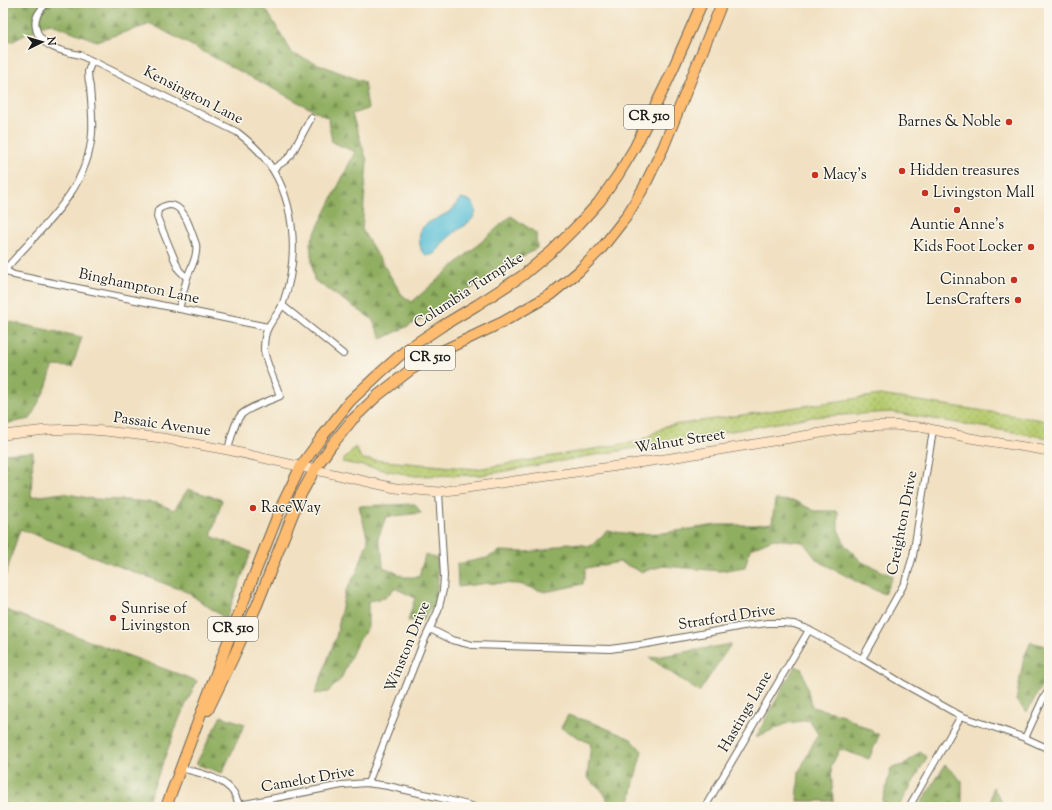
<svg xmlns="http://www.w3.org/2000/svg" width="1052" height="810" font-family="'Sorts Mill Goudy',serif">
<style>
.grass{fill:url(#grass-dots);stroke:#697345}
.forest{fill:url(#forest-firs);stroke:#56653e}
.water{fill:#58bfd6;stroke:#3a6e79}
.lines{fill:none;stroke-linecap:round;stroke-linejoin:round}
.street-casing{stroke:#676156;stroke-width:8}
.secondary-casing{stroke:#676156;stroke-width:10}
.primary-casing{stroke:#676156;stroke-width:12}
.street{stroke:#fff;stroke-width:6}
.secondary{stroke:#ffe4c6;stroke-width:9}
.primary{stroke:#febc70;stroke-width:10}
.poi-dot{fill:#c8321e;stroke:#fbf7ec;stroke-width:1.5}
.labels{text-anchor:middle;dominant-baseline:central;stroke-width:3;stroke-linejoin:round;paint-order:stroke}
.shield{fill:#fbf7ec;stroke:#5f5e5a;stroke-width:1}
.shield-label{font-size:14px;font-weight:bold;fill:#1c1c1c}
.street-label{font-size:15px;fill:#1c1c1c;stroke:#fbf7ec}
.poi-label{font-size:15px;fill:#1c1c1c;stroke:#fbf7ec;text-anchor:start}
</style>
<defs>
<pattern id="grass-dots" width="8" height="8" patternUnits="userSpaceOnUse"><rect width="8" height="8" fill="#b6ca6e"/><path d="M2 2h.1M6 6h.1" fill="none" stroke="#9cad5f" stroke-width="1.8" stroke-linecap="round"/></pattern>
<pattern id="forest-firs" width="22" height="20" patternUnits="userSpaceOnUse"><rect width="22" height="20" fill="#90ae61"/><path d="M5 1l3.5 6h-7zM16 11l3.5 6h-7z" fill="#758d4f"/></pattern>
</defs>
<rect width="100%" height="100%" fill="#fbf7ec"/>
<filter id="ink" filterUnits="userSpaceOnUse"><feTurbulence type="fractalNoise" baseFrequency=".025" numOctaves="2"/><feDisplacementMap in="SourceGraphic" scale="8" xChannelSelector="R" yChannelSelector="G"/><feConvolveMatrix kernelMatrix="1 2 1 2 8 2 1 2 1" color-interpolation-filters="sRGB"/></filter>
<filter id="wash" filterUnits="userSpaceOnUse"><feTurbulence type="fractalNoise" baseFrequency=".012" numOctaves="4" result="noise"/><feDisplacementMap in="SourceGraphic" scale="16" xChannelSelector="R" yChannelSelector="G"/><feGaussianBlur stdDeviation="0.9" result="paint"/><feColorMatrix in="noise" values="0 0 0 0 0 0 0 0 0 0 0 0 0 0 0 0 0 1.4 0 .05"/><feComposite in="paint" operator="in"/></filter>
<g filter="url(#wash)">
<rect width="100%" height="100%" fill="#f1e1c2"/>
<!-- grass -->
<path class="grass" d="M880,395L1049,421V438L891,412L811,417L482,475L415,476L342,462L355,447L362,459L477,469L640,441L666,426Z"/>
<!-- forest -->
<g class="forest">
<path d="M3,3H262L293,54L364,82L368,109L352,114L367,161L362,230L402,295L412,302L511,216L536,233L537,248L422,319L382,339L372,319L314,280L310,243L355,152L332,142L328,118L151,24L97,41L49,23L11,42L3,38Z"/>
<path d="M5,321L82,337L72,367L53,366L46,388L30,419L3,424V331Z"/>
<path d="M33,452L31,497L63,493L93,499L127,500L157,503L174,510L188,489L222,500L211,536L251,552L226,619L187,592L20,529L3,583V454Z"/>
<path d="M775,500L795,501L815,511H838V529L845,545L862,562L893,576L884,594L859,583L817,560L803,542L773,539L750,549L745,567L720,571L663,566L641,572L620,562L586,568L583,584L545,592L519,584L488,583L458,587L457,564L487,558L500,551L526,552L546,550L567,543L591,546L607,531L633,534L663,533L716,525H755L772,523Z"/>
<path d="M415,504L421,513L386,517L378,538L382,552L383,567L390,570L404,577H419L425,555L437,558L438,578L435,604L423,620L408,621L415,598L395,588L385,598L368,601V627L356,645L341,679L328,692L315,694L336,637L345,592L357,572L368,540L359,506Z"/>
<path d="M3,609L197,681L180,717L146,807H3Z"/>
<path d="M1031,642L1049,647V673L1027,712L1016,701L1024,657Z"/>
<path d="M731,644L699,692L650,658Z"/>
<path d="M795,666L802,669L812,707L843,715L879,735L869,759L840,749L831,766L833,801H797L799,772L818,734L809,720L788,723L756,737Z"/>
<path d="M568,715L596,724L631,739L642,751L634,782L629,807H610C605,790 599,788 587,778L591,744L561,728Z"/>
<path d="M221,716L245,724L222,773L196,764Z"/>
<path d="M920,752L927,757L899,807H881L891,768L903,765Z"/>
<path d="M945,765L962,781V807H933L920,805Z"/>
<path d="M993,787L1005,807H990Z"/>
</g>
<!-- water -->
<path class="water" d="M461,198C466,199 471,200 474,205C481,218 463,226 455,232C451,235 447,239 444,242C440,246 437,254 431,255C423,257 421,251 420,244C419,238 419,232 423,227C427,222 443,216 449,212C455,209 456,202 461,198Z"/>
</g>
<g filter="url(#ink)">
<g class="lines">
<!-- street casing -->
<g class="street-casing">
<g id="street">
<path d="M47,3C43,7 39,11 37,16C35,20 35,24 36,28C39,47 65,52 80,55L237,132C246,139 255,146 262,155C296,194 300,256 283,303C280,312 273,318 269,326C265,332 264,343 264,350C266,363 276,384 280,396C269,401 248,407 240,416C233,425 231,439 228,450"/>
<path d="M273,169L286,160L291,155L311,118"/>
<path d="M5,270L14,275L268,327"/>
<path d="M4,271C39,229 88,192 92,133C93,118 91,102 90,87C89,83 88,77 88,72C89,68 91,64 92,61"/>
<path d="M282,305L343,354"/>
<path d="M179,309C182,299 184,288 187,278C191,267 198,256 196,244C191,232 185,204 169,205C164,206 161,207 158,210L157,217L179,270L187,278"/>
<path d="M430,629L452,640L472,645L610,649L647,644L743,626L768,623H782L794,624L805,628L862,659L902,683L961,716L1025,738L1049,749"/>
<path d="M862,659L905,582L913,556L933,430"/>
<path d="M1025,738L1043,699L1049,690"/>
<path d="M181,768C198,773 223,777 234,793C236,797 238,802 240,807"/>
<path d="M368,783L423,643L438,611L443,590L444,576L439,492"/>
<path d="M239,805L342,785L366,783L388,786L437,797L475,807"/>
<path d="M705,807L809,630"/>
<path d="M909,807L961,716"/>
</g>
</g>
<!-- secondary casing -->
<g class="secondary-casing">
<path id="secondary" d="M3,435L46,430L77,429L105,431L162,438L228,450L395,488L439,492L665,459L863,426L891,425L921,427L970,438L1049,451"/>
</g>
<!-- primary casing -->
<g class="primary-casing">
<g id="primary">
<path d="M208,710L232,660L257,605L300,496L315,469L331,446L352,420L377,396L409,371L440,352L503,322L550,295L578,272L601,249L626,217L644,187L663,148L722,3"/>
<path d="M166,807L230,636L281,507L301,466L322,437L350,401L380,373L406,350L442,326L477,305L522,276L552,251L580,223L599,202L618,175L635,147L668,80L702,3"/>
</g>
</g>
<!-- street -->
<use href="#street" class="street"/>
<!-- secondary -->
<use href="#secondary" class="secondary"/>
<!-- primary -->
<use href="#primary" class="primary"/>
</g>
</g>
<!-- markers -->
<g class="poi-dot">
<circle cx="1009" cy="122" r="4"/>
<circle cx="902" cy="171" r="4"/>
<circle cx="815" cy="175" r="4"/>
<circle cx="925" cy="193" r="4"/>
<circle cx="957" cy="210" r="4"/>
<circle cx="1031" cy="247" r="4"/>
<circle cx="1014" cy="280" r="4"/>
<circle cx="1018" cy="300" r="4"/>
<circle cx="253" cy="508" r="4"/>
<circle cx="113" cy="618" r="4"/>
</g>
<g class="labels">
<!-- shield labels -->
<g class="shield">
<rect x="624" y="105" width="50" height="24" rx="3"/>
<rect x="405" y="346" width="50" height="24" rx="3"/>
<rect x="208" y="617" width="50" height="24" rx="3"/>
</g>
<g class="shield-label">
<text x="649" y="117">CR 510</text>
<text x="430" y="358">CR 510</text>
<text x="233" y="629">CR 510</text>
</g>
<!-- street labels -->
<g class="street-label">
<text transform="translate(193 96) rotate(27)">Kensington Lane</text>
<text transform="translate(139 287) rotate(12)">Binghampton Lane</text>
<text transform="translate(469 291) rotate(-33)">Columbia Turnpike</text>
<text transform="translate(162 425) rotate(8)">Passaic Avenue</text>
<text transform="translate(680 442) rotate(-9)">Walnut Street</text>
<text transform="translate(903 523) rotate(-79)">Creighton Drive</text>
<text transform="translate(727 618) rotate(-9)">Stratford Drive</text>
<text transform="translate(408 647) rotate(-68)">Winston Drive</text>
<text transform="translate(746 712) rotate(-60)">Hastings Lane</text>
<text transform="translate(308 780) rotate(-10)">Camelot Drive</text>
</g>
<!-- poi labels -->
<g class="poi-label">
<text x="1001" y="122" text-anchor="end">Barnes &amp; Noble</text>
<text x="910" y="171">Hidden treasures</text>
<text x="823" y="175">Macy's</text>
<text x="933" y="193">Livingston Mall</text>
<text x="957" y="225" text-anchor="middle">Auntie Anne's</text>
<text x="1023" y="247" text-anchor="end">Kids Foot Locker</text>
<text x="1006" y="280" text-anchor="end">Cinnabon</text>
<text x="1010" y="300" text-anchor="end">LensCrafters</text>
<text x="261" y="508">RaceWay</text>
<text x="121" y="609">Sunrise of<tspan x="121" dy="17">Livingston</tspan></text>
</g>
</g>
<!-- margin -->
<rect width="1052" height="810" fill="none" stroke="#fbf7ec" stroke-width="16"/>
<!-- north arrow -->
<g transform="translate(42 42) rotate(85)" stroke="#fbf7ec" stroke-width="3" paint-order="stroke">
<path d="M0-3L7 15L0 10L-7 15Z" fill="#1c1c1c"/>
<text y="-6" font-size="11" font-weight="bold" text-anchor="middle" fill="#1c1c1c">N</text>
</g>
</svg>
